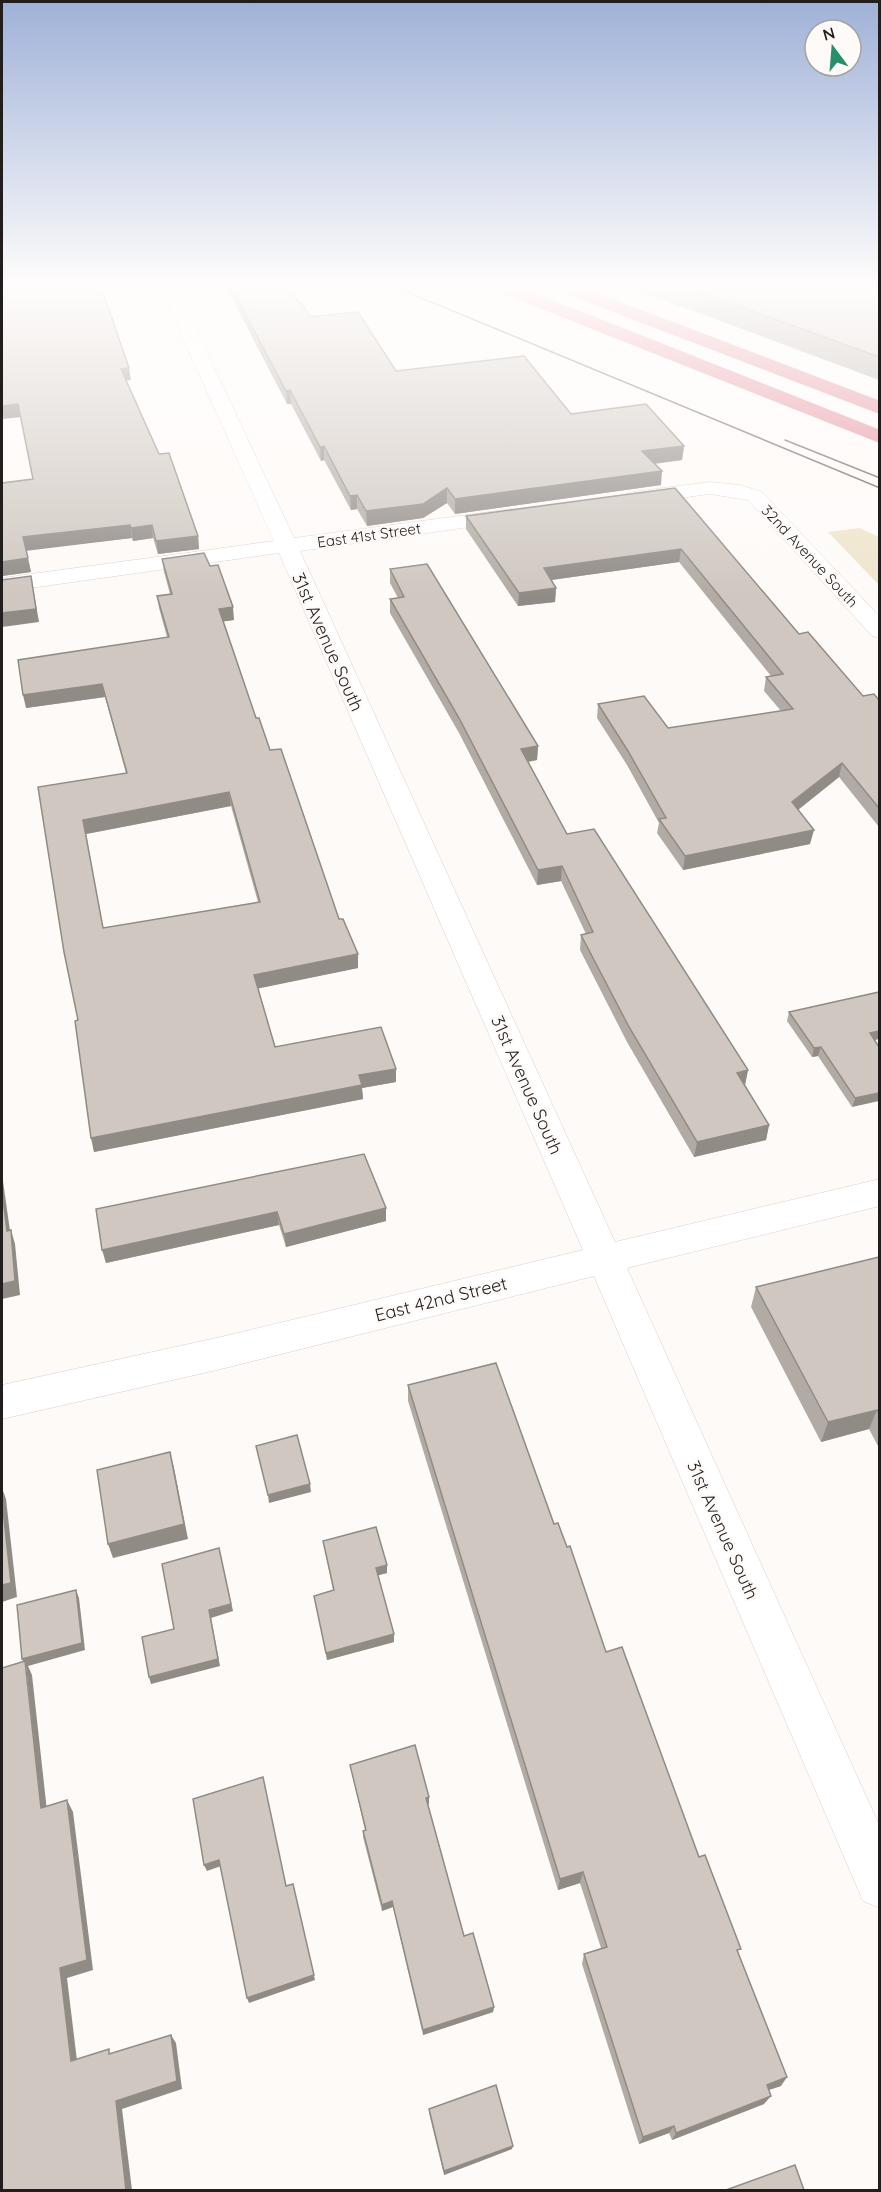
<svg xmlns="http://www.w3.org/2000/svg" width="881" height="2192" font-family="Quicksand,sans-serif">
<style>
.green{fill:#eee4cb}
.lines{fill:none;stroke-linecap:round;stroke-linejoin:round}
.minor-casing{stroke:#dacfcb;stroke-width:1}
.highway-casing{stroke:#d7d6d6;stroke-width:1}
.minor{fill:#fff;fill-rule:evenodd}
.highway{fill:#e38996;fill-rule:evenodd}
.tram{stroke:#666261;stroke-width:1.5}
.wall{fill:#b2aba5;fill-rule:evenodd}
.shaded-wall{fill:#918b86}
.building{fill:#cfc7c0;stroke:#918b86;stroke-width:1.5;fill-rule:evenodd}
.labels{text-anchor:middle;dominant-baseline:central;stroke-width:5;stroke-linejoin:round;paint-order:stroke}
.far-street-label{font-size:15px;fill:#221e1d;stroke:#fefaf8}
.street-label{font-size:18px;fill:#221e1d;stroke:#fefaf8}
</style>
<rect width="100%" height="100%" fill="#fefaf8"/>
<!-- green -->
<path class="green" d="M860,528L879,537V585L828,532Z"/>
<g class="lines">
<!-- minor casing -->
<g class="minor-casing">
<g id="minor">
<path d="M161,289H177L294,538L511,509L518,511L522,515L518,519L511,521L300,551L615,1242L880,1179V1206L627,1268L880,1827V1908L863,1901L594,1276L221,1369L2,1419V1385L221,1337L583,1250L279,553L2,592V578L274,541Z"/>
<path d="M710,482L740,485L762,492L880,617V638L872,636L748,500L710,494L633,504L626,502L623,498L626,494L633,492Z"/>
</g>
</g>
<!-- highway casing -->
<g class="highway-casing">
<g id="highway">
<path d="M500,289H524L880,430V443L502,293Z"/>
<path d="M562,289H586L880,401V414L564,293Z"/>
</g>
</g>
<!-- minor -->
<use href="#minor" class="minor"/>
<!-- highway -->
<use href="#highway" class="highway"/>
<!-- tram -->
<g class="tram">
<path d="M400,289L880,488"/>
<path d="M785,440L880,478"/>
</g>
</g>
<!-- wall -->
<g class="wall">
<path d="M2,289L131,380H126L159,454L198,536L199,549L158,554L153,538L133,541L132,538L26,550L31,572L2,576V483L33,479Z"/>
<path d="M227,289H290L298,302L310,317L396,371L571,414L684,446L682,460L655,464L661,485L455,514L447,503L423,518L367,526L357,509L351,510L324,460L321,461L291,404H287Z"/>
<path d="M634,289H879V380Z"/>
<path d="M675,488L799,634L863,696L879,700V827L839,777L798,810L810,844L683,870L657,833L659,823L627,765L597,718L598,704L668,728L781,711L764,691L766,677L771,676L679,562L551,580L556,588L555,602L518,606L466,529V516Z"/>
<path d="M162,559L234,620L223,621L256,718L270,750L358,968L258,988L275,1047L396,1069V1082L362,1088L363,1099L94,1152L78,1020L38,787L126,773L105,697L26,708L167,637L159,608L157,596L170,594L164,572ZM231,806L258,902L103,928L86,834Z"/>
<path d="M390,569L538,746L537,760L528,762L567,834L748,1070L745,1085L769,1125L766,1140L694,1157L627,1042L580,950L581,935L586,934L561,881L537,885L459,733L390,613V599L398,598L390,583Z"/>
<path d="M789,1012L875,1040L852,1107L818,1056L812,1057L787,1021Z"/>
<path d="M386,1208V1221L286,1247L279,1225L106,1263L96,1209Z"/>
<path d="M879,1257V1448L869,1429L821,1442L751,1307L756,1287Z"/>
<path d="M408,1385L554,1524L606,1652L699,1857L738,1952L781,2086L768,2090L764,2104L672,2140L669,2133L639,2144L582,1964L584,1954L601,1948L580,1883L558,1890L408,1401Z"/>
<path d="M323,1541L387,1573L378,1575L394,1634V1642L327,1660L314,1596L333,1590Z"/>
<path d="M350,1765L429,1804H428L464,1936L494,2007L493,2012L423,2035L393,1907L382,1911L363,1837V1831L365,1830Z"/>
<path d="M429,2109L512,2149L444,2175L429,2113Z"/>
</g>
<!-- shaded-wall -->
<g class="shaded-wall">
<path d="M129,368L131,380L123,381L121,369Z"/>
<path d="M290,390L291,404H287L286,391Z"/>
<path d="M18,404L21,417L2,419V406Z"/>
<path d="M324,446V460L321,461L320,447Z"/>
<path d="M684,446L682,460L641,465L642,451Z"/>
<path d="M662,471L661,485L455,514V499Z"/>
<path d="M447,488V503L423,518L367,526L366,511Z"/>
<path d="M357,495V509L351,510L350,496Z"/>
<path d="M130,525L132,538L25,551L23,537Z"/>
<path d="M152,525L153,538L133,541L131,528Z"/>
<path d="M198,536L199,549L158,554L156,541Z"/>
<path d="M681,549L679,562L544,581V568Z"/>
<path d="M28,558L31,572L2,576V562Z"/>
<path d="M31,576L39,622L2,627V613Z"/>
<path d="M556,588L555,602L518,606L519,593Z"/>
<path d="M233,607L234,620L220,622L219,609Z"/>
<path d="M102,684L105,697L26,708L23,695Z"/>
<path d="M538,746L537,760L520,763L521,749Z"/>
<path d="M842,763L839,777L789,817L792,802Z"/>
<path d="M229,792L231,806L86,834L83,820Z"/>
<path d="M814,830L810,844L683,870L685,856Z"/>
<path d="M562,866L561,881L537,885L538,870Z"/>
<path d="M358,954V968L256,989L254,975Z"/>
<path d="M879,1031V1039L867,1042L870,1033Z"/>
<path d="M821,1047L818,1056L812,1057L814,1048Z"/>
<path d="M396,1069V1082L362,1088L363,1099L94,1152L91,1138L359,1075Z"/>
<path d="M748,1070L745,1085L737,1073Z"/>
<path d="M879,1093V1101L852,1107L855,1098Z"/>
<path d="M769,1125L766,1140L694,1157L697,1142Z"/>
<path d="M2,1174L12,1245L7,1231L2,1193Z"/>
<path d="M386,1208V1221L286,1247L284,1234Z"/>
<path d="M277,1212L279,1225L106,1263L102,1250Z"/>
<path d="M11,1230L15,1244L20,1295L2,1299V1284Z"/>
<path d="M877,1410L869,1429L821,1442L828,1422Z"/>
<path d="M170,1452L174,1468L188,1539L113,1558L108,1544Z"/>
<path d="M310,1484L311,1492L269,1503L268,1495Z"/>
<path d="M2,1488L6,1499L17,1597L2,1602Z"/>
<path d="M219,1548L233,1611L211,1618L220,1666L151,1684L149,1677L209,1610Z"/>
<path d="M387,1565V1573L376,1576V1568Z"/>
<path d="M76,1590L79,1598L85,1650L28,1666L32,1675L48,1820L41,1808L26,1666L22,1659Z"/>
<path d="M394,1634V1642L327,1660L326,1653Z"/>
<path d="M429,1797V1804L426,1805V1798Z"/>
<path d="M67,1800L73,1812L93,1970L67,1978L78,2069L71,2061L60,1968Z"/>
<path d="M219,1860L221,1866L207,1871L204,1865Z"/>
<path d="M583,1872L580,1883L558,1890L560,1879Z"/>
<path d="M293,1884L315,1980L249,2003L247,1998Z"/>
<path d="M392,1901L393,1907L382,1911V1905Z"/>
<path d="M494,2007L493,2012L423,2035V2030Z"/>
<path d="M171,2035L176,2043L182,2089L122,2109L132,2190H126L116,2101Z"/>
<path d="M787,2077L781,2086L760,2093L767,2085Z"/>
<path d="M771,2096L764,2104L672,2140L676,2133Z"/>
<path d="M674,2126L669,2133L639,2144L643,2137Z"/>
<path d="M513,2146L512,2149L444,2175V2171Z"/>
</g>
<!-- building -->
<g class="building">
<path d="M2,289H102L129,368L121,369L159,454L169,453L198,536L156,541L152,525L131,528L130,525L23,537L28,558L2,562V483L33,479L18,404L2,406Z"/>
<path d="M232,289H290L298,302H301L310,317L358,312L396,371L524,356L571,414L646,404L684,446L642,451L662,471L455,499L447,488L423,504L366,511L357,495L350,496L324,446L320,447L290,390L286,391Z"/>
<path d="M692,289H879V357Z"/>
<path d="M675,488L799,634L808,632L863,696L874,694L879,700V808L842,763L792,802L814,830L685,856L659,819L666,818L628,751L598,704L644,696L668,728L793,709L766,677L783,674L681,549L544,568L556,588L519,593L466,516Z"/>
<path d="M204,553L210,566L218,565L233,607L219,609L256,718H259L270,750L281,749L339,919H343L358,954L254,975L275,1047L381,1027L396,1069L359,1075L362,1085L91,1138L75,1021L78,1020L64,952L38,787L127,773L102,684L23,695L18,660L169,637L157,596L172,594L162,559ZM229,792L260,902L103,928L83,820Z"/>
<path d="M427,564L538,746L521,749L567,834L594,829L748,1070L737,1073L769,1125L697,1142L629,1027L581,935L593,932L562,866L538,870L459,718L390,599L404,597L390,569Z"/>
<path d="M31,576L36,609L2,613V580Z"/>
<path d="M879,992V1031L870,1033L879,1047V1093L855,1098L821,1047L814,1048L789,1012Z"/>
<path d="M364,1154L386,1208L284,1234L277,1212L102,1250L96,1209Z"/>
<path d="M2,1193L7,1231L11,1230L15,1281L2,1284Z"/>
<path d="M879,1257V1414L877,1410L828,1422L756,1287Z"/>
<path d="M496,1363L554,1524L558,1523L567,1547L570,1546L606,1652L622,1647L699,1857L705,1855L741,1949L737,1950L787,2077L767,2085L771,2096L676,2133L674,2126L643,2137L584,1954L607,1947L583,1872L560,1879L408,1385Z"/>
<path d="M297,1435L310,1484L268,1495L256,1446Z"/>
<path d="M170,1452L184,1524L108,1544L97,1470Z"/>
<path d="M2,1501L11,1583L2,1585Z"/>
<path d="M376,1527L387,1565L376,1568L394,1634L326,1653L314,1596L334,1590L323,1541Z"/>
<path d="M219,1548L231,1604L209,1610L218,1659L149,1677L142,1637L174,1629L162,1564Z"/>
<path d="M76,1590L82,1643L22,1659L17,1605Z"/>
<path d="M25,1661L41,1808L67,1800L80,1905L87,1960L60,1968L71,2061L109,2049V2054L171,2035L177,2081L116,2101L126,2190H2V1668Z"/>
<path d="M415,1745L429,1797L426,1798L464,1936L473,1933L494,2007L423,2030L392,1901L382,1905L363,1831L366,1830L350,1765Z"/>
<path d="M263,1777L286,1886L293,1884L314,1975L247,1998L219,1860L204,1865L193,1799Z"/>
<path d="M496,2085L513,2146L444,2171L429,2109Z"/>
<path d="M795,2165L804,2190H726Z"/>
</g>
<!-- sky -->
<linearGradient id="sky" x2="0" y2="1"><stop stop-color="#9fb1d8"/><stop offset="0.48" stop-color="#fffdfc"/><stop offset="1" stop-color="#fffdfc" stop-opacity="0"/></linearGradient>
<rect width="881" height="596" fill="url(#sky)"/>
<g class="labels">
<!-- far-street labels -->
<g class="far-street-label">
<text transform="translate(369 535) rotate(-8)">East 41st Street</text>
<text transform="translate(810 556) rotate(47)">32nd Avenue South</text>
</g>
<!-- street labels -->
<g class="street-label">
<text transform="translate(328 642) rotate(66)">31st Avenue South</text>
<text transform="translate(527 1085) rotate(66)">31st Avenue South</text>
<text transform="translate(441 1299) rotate(-14)">East 42nd Street</text>
<text transform="translate(723 1530) rotate(66)">31st Avenue South</text>
</g>
</g>
<!-- border -->
<rect width="881" height="2192" fill="none" stroke="#221e1d" stroke-width="6"/>
<!-- north arrow -->
<g transform="translate(833 48) rotate(344)"><circle r="28" fill="#fefaf8" stroke="#a6a2a0" stroke-width="1.5"/>
<path d="M0-4.5L10 22L0 15L-10 22Z" fill="#288f6c"/>
<text y="-9" font-size="16" font-weight="bold" text-anchor="middle" fill="#221e1d">N</text>
</g>
</svg>
